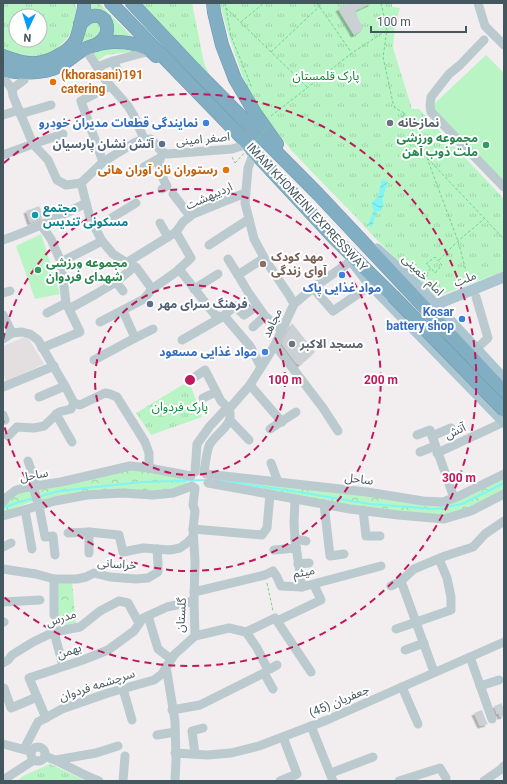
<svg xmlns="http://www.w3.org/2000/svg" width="507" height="784" font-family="Roboto,'Noto Sans Arabic',sans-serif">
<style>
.education{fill:#e3dfe1}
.grass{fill:url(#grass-tufts);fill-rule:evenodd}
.forest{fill:url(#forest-crowns)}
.pitch{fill:#b8f4c4}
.water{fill:url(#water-waves)}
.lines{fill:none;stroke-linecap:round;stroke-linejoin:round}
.stream{stroke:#81f4f5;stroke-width:2}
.building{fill:#cad0d4;filter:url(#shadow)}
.highway-casing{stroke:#6c99af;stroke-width:14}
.path{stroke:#6dd68e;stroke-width:1;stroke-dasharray:3 2;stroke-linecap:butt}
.minor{stroke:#bbcacf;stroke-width:9}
.major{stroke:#abc5d1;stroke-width:11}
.highway{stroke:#81aec3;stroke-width:13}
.highway-bridge-casing{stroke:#6c99af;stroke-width:14;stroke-linecap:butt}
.path-bridge{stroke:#6dd68e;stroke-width:1;stroke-dasharray:3 2;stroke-linecap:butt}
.highway-bridge{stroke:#81aec3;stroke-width:13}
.ring{fill:none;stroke:#c2185b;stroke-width:2;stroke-dasharray:7 5}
.food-dot{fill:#e8710a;stroke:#fff;stroke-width:1.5}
.shop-dot{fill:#3f7fe0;stroke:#fff;stroke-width:1.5}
.worship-dot{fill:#6b7280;stroke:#fff;stroke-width:1.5}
.service-dot{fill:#5c6f8a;stroke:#fff;stroke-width:1.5}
.leisure-dot{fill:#2e9e5b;stroke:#fff;stroke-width:1.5}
.culture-dot{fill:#0f9aa8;stroke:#fff;stroke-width:1.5}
.education-dot{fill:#8d6e63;stroke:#fff;stroke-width:1.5}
.labels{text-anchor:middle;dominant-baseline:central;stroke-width:4;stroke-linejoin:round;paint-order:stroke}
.food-label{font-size:12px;font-weight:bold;fill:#c56008;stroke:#fff;text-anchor:start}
.park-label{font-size:12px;fill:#0d8833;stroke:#fff}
.shop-label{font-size:12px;font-weight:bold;fill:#366cbe;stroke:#fff;text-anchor:end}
.worship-label{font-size:12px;font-weight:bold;fill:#5b616d;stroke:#fff;text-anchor:start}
.leisure-label{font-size:12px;font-weight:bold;fill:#27864d;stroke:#fff;text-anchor:end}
.street-label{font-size:12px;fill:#45575e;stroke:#fff}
.service-label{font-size:12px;font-weight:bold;fill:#4e5e75;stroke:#fff;text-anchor:end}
.culture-label{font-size:12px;font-weight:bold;fill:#0d838f;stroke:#fff;text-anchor:start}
.education-label{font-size:12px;font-weight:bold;fill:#785e54;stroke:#fff;text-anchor:start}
.centre{fill:#c2185b;stroke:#fff;stroke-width:2}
.ring-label{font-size:12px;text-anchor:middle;font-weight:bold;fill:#c2185b;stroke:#fff;stroke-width:4;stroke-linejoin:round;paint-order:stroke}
</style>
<defs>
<pattern id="grass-tufts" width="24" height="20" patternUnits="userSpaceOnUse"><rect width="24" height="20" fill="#b8f4c4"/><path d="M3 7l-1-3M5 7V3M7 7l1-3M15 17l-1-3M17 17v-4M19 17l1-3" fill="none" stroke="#a0d3ab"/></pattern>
<pattern id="forest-crowns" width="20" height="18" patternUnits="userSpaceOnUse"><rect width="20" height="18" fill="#b8f4c4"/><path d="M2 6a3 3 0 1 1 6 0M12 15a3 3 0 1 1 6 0" fill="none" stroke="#a0d3ab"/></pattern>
<pattern id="water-waves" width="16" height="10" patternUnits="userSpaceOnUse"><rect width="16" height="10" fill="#81f4f5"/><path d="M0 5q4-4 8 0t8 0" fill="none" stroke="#71d3d4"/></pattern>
<filter id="shadow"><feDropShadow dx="-2.5" dy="2.5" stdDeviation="0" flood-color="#0004"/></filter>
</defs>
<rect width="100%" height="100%" fill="#f2eeef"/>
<!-- education -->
<path class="education" d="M27,336L44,364L6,381L3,373V346Z"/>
<!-- grass -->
<g class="grass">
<path d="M3,3H75L76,8L75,24L68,37L55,51L40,58L24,59L3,51ZM16,16H40V40H16Z"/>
<path d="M85,3H99L138,43L116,38L110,34L86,11Z"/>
<path d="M142,3H192L204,63L209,74L194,61Z"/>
<path d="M220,3H392V7L400,8L395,24L393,48L412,109H419L504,199V271L436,297L375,238L356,217L313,173L291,150L261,111L253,99L242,75L227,30Z"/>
<path d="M98,18L101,22L103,27L102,32L99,37L82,46L54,64L36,70L7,69L8,67H3V61C14,65 25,68 37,66C56,65 83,44 84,25C88,21 92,19 98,18Z"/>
<path d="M113,46L140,51L121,53L106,55L97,61L89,51Z"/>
<path d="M189,381L202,417L151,435L136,413Z"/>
<path d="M50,764L84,780L83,781H17L23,776Z"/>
</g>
<!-- forest -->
<g class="forest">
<path d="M134,470L188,477L186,484L170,490L41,502L37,488L106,474Z"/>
<path d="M211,477L439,505L504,477V491L470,508L443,516L368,508L213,481Z"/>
<path d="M30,490L34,501L3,512V506L18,493Z"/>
<path d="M57,582H72L76,625L59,627L56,623Z"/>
</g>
<!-- pitch -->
<g class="pitch">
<path d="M486,55L504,73V183L431,107Z"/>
<path d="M41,234L60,294L35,299L16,246Z"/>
</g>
<!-- water -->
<path class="water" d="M382,179L388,182L382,200C384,204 384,207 380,211H377L372,227L368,225L374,210C370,204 372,201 378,197Z"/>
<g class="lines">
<!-- stream -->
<g class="stream">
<path d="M215,480L292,491L370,504L435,509L462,504L504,483"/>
<path d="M38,497L59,491L142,482L206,480"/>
<path d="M3,508L19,502L34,498"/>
</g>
</g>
<!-- building -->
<g class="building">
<path d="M348,3H372L355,11L363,29L354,35L338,9Z"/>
<path d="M39,206L44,217L30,223L26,211Z"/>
<path d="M292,323L315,352L300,365L296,363L282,344Z"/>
<path d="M502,703V706L504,705V716L500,717L499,714H497L494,706Z"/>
<path d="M482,710L486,721L488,724L480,726L474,713Z"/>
</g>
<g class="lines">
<!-- highway casing -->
<g class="highway-casing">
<g id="highway">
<path d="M111,3L248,144L254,152L335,239L393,296"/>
<path d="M132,3L195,70L318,194L504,392"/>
<path d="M213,3L214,12L222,45L235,79L255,113L277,144"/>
<path d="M80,24C84,21 88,16 93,16C106,14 111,29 104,38C102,41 99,43 96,45"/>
<path d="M3,56C26,65 40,67 61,54C66,51 72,46 75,41C79,34 82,17 84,8V3"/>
<path d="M3,70C19,73 36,74 52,69C65,65 70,58 81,51C100,40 126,39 146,48C150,50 153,53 156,56"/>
</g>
</g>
<!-- path -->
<g class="path">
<path d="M225,3L231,36L252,88"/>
<path d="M317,3L351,52"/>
<path d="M381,3L387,30L383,57L393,103L395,108L404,113L400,121"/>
<path d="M226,8L307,87"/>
<path d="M241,22L264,3"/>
<path d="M271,52L323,3"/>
<path d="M404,113L427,158L458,241L469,282"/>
<path d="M271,116L352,53L387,30"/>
<path d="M232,157L235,163"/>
<path d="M428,159L504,239"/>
<path d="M439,260L458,241L484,219"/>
<path d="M423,279L431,268L435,273L442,265L435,257L426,264L431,268"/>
<path d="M267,583L273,611"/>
</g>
<!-- minor -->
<g class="minor">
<path d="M478,3L485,26L504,45"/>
<path d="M484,40L460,65L449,74L431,97L430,105L431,112L504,187"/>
<path d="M88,53L107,82L128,106L134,116L144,139"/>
<path d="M97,67L113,61L150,51"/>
<path d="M25,73L24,80L12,89L13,96L33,144L63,134"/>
<path d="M104,78L119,73L113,61"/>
<path d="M3,81L5,80L12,89"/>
<path d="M20,114L51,105"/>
<path d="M3,115L19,110"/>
<path d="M254,152L248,168L245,203L254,239L266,261L289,295L294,304"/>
<path d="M3,155L33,144L48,160L57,180L66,185L81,183"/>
<path d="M103,162L81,101L110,86"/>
<path d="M144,167L160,158"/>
<path d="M162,189L167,186C163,179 157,167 160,159C160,157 163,155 164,153"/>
<path d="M173,194L190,216"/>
<path d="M160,223L168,237"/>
<path d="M41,225L51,239L61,262L66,303L80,332L42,348"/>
<path d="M95,228L136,203"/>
<path d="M3,240C32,230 59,217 86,203"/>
<path d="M209,245L249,219"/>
<path d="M228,259L238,275L248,292L265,316L282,331"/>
<path d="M61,262L102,241"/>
<path d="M126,263L176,232L183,222L193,214L245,193"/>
<path d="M179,269L204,301L215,315L226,318L250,346L261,367"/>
<path d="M238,275L264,258"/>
<path d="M116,282L123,291"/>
<path d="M313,288L333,311L371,285"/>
<path d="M152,289L136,267L130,265L113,254L102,241L90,218L81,183L103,162L134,143L144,139H151L163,153L168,154L232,149L248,144"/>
<path d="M194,289L218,274"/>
<path d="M3,293L10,291"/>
<path d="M69,309L96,294L116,282L134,267"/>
<path d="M123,311L135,338"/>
<path d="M47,313L66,303"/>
<path d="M3,315L12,333"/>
<path d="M100,322L144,299L152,289L176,272L191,258L176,232"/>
<path d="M253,327L265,316"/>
<path d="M12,333L22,332L30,334L38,340L65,386L74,403"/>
<path d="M3,339L12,333"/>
<path d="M182,340L222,317L235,306L244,315L257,306"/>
<path d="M275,345L323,408L338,431"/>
<path d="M476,349L488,338L476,297"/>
<path d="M94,360L135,338L153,329"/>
<path d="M189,381L205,370L221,401L229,409"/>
<path d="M250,385L282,422"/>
<path d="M3,387L54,366"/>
<path d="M39,397L65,386"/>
<path d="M203,398L216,392"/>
<path d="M74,403L80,405L105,393L110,394L117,397L145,442L149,453V468"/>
<path d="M56,414L72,442"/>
<path d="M3,415L5,420"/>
<path d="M230,420L249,440"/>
<path d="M270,429L296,412"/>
<path d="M417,435L430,430L454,498"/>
<path d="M8,436L17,427L34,428L44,426L59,412L71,409L74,403"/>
<path d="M432,436L451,428"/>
<path d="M420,452L435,446"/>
<path d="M437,453L504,422"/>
<path d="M28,461L37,486"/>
<path d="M271,463L278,482"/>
<path d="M195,472L197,444L210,426L223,412L229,409L250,385L275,345L294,304L313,288L351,261"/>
<path d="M204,472C205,466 207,448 210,444C217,432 235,425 229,409"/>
<path d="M206,474L367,492L423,501L443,502L459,496L504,474"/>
<path d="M208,483L350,509L398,515L444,519L471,511L504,494"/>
<path d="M33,487L39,506L45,537L53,536L55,555"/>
<path d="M295,499L294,523L295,539L302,587"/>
<path d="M3,502L7,497L16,490L28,487L61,482L130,466L149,468L191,476"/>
<path d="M324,504L330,556L344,554"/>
<path d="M25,510L32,549"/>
<path d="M363,510L366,536H380"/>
<path d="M3,516L55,501L87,495L122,493L153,495L173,493L192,486"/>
<path d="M193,529L262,535L267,528L270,494"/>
<path d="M89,532V553"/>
<path d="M68,533L89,532L119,535L123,552L143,548L170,550L180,548L188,542L193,537"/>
<path d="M295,539L306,541"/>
<path d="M3,547L11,543"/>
<path d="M274,550L296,548"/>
<path d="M298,564L309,563"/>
<path d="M3,569L36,574L54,579H77L86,577L94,573L110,577L136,579L148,578L158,572V564L157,549"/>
<path d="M54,579V615"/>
<path d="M401,581L434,672"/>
<path d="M391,586L401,581L414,569L445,556L473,547L485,534L504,521"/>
<path d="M194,592L265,575L273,571L277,577L281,586L302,587L381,566"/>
<path d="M3,602L40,600"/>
<path d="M148,616L158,649L171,659"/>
<path d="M277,621L321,600L314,585"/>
<path d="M3,622H4"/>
<path d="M396,629L451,610V597L447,578L439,559"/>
<path d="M54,632L63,666"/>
<path d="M246,632L257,648L266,666L270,669L277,665"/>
<path d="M195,636L229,628L246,632L275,618L311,672"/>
<path d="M405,650L424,643"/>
<path d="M470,657L492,719"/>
<path d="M3,663L8,660L12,655L33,642L54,632L80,627L100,611L119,601L128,603L139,623"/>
<path d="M166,666L175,721L176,760L175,781"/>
<path d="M480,686L499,680"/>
<path d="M402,687L418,724"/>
<path d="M4,688L11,708L37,697"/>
<path d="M123,689L132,720"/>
<path d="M172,710L200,705L264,673L273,689"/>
<path d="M46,718L29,678L83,660L108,650L134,631L143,618L167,607L194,601"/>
<path d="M311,726L333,781"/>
<path d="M157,735L175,732"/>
<path d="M3,744L29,751"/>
<circle cx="38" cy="754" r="7"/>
<path d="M24,749L38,722L62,709L108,693L154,680L162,674L174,655L195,636L194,601L195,561L193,529L195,511L193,505L195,488"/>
<path d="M175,753L207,755L231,753L259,746L327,720L504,642"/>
<path d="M195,754L192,731L203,728"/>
<path d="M45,756C64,763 80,774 99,781"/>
<path d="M56,760L96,753L118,746"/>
<path d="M331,773L373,757"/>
<path d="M3,780L34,760"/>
<path d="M123,781L125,756"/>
<path d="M280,781L297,774L283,737"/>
<path d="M399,781L440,768L446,778"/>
<path d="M484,781L500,770L504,766"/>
</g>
<!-- major -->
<g class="major">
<path d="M377,249L418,286L504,379"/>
<path d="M355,265L368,282L504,422"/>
<path d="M435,305L504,277"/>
</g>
<!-- highway -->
<use href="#highway" class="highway"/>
<!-- highway-bridge casing -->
<g class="highway-bridge-casing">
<path id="highway-bridge" d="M393,296L504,410"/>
</g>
<!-- path-bridge -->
<path class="path-bridge" d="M235,163L270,125"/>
<!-- highway-bridge -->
<use href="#highway-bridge" class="highway-bridge"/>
</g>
<!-- distance rings -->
<g class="ring">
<circle cx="190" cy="380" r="95"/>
<path d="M3 340A191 191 0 1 1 3 420"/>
<path d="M4 163A286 286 0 1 1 4 597"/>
</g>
<!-- markers -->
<g class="food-dot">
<circle cx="53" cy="82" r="4"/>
<circle cx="226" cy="170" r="4"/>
</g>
<g class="shop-dot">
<circle cx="206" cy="123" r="4"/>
<circle cx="342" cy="275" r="4"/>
<circle cx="462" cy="319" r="4"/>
<circle cx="265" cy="352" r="4"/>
</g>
<g class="worship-dot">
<circle cx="390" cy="123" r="4"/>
<circle cx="292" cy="344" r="4"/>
</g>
<g class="service-dot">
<circle cx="162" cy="144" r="4"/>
<circle cx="150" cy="304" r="4"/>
</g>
<g class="leisure-dot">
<circle cx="486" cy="145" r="4"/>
<circle cx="38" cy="270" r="4"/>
</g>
<circle class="culture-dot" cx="35" cy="215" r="4"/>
<circle class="education-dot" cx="263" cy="264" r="4"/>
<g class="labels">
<!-- food labels -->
<g class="food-label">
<text x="61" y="75">(khorasani)191<tspan x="61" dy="14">catering</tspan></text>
<text x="218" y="170" text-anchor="end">رستوران نان آوران هانی</text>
</g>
<!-- park labels -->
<g class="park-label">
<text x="326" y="76">پارک قلمستان</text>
<text x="180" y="407">پارک فردوان</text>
</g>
<!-- shop labels -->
<g class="shop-label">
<text x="198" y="123">نمایندگی قطعات مدیران خودرو</text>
<text x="342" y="288" text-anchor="middle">مواد غذایی پاک</text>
<text x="454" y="312">Kosar<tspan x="454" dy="14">battery shop</tspan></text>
<text x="257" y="352">مواد غذایی مسعود</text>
</g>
<!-- worship labels -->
<g class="worship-label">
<text x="398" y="123">نمازخانه</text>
<text x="300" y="344">مسجد الاکبر</text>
</g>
<!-- leisure labels -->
<g class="leisure-label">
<text x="478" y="138">مجموعه ورزشی<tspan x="478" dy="14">ملت ذوب آهن</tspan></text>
<text x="46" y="263" text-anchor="start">مجموعه ورزشی<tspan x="46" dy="14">شهدای فردوان</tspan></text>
</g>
<!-- street labels -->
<g class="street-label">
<text transform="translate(203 139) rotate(-5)">اصغر امینی</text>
<text transform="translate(209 196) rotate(-24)">اردیبهشت</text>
<text transform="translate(307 207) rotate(47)">IMAM KHOMEINI EXPRESSWAY</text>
<text transform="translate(423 275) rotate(45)">امام خمینی</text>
<text transform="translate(465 279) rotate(-22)">ملت</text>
<text transform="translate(272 323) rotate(-65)">مجاهد</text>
<text transform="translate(455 431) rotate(-25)">آتش</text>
<text transform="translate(34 475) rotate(-10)">ساحل</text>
<text transform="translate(359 479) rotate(7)">ساحل</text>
<text transform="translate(117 564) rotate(4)">خراسانی</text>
<text transform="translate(304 572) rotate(-10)">میثم</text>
<text transform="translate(181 615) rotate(-87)">گلستان</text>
<text transform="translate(61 618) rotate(-18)">مدرس</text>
<text transform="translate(69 651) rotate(-19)">بهمن</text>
<text transform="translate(97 685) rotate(-18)">سرچشمه فردوان</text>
<text transform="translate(339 701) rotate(-23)">جعفریان (45)</text>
</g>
<!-- service labels -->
<g class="service-label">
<text x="154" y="144">آتش نشان پارسیان</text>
<text x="158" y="304" text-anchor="start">فرهنگ سرای مهر</text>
</g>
<!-- culture labels -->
<g class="culture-label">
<text x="43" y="208">مجتمع<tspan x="43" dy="14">مسکونی تندیس</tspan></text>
</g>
<!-- education labels -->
<g class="education-label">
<text x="271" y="257">مهد کودک<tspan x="271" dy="14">آوای زندگی</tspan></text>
</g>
</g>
<circle cx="190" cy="380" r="6" class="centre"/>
<g class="ring-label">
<text x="285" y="384">100 m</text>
<text x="381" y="384">200 m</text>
<text x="459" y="482">300 m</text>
</g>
<!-- border -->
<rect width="507" height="784" fill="none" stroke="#45575e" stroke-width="8"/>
<!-- north arrow -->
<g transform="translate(28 28) rotate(184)"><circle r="19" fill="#ffffff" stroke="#b5bcbf"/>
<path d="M0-3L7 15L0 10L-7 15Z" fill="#059cf5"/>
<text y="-6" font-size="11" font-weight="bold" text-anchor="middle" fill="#45575e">N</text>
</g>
<!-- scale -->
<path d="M371 26v6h95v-6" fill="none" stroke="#45575e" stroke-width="2"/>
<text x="377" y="26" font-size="12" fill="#45575e" stroke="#ffffff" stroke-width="3" paint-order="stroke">100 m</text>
</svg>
